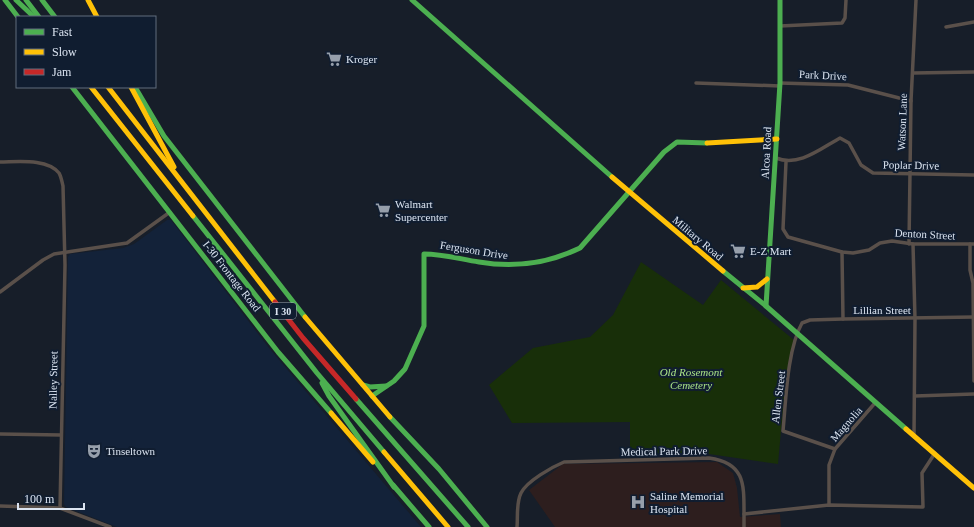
<svg xmlns="http://www.w3.org/2000/svg" width="974" height="527" font-family="Georgia,serif">
<style>
.built{fill:#132239}
.medical{fill:#2d1e1e}
.green{fill:#182f09}
.lines{fill:none;stroke-linecap:round;stroke-linejoin:round}
.street{stroke:#5a504a;stroke-width:3.5}
.fast{stroke:#4caf50;stroke-width:5}
.slow{stroke:#ffc107;stroke-width:5}
.jam{stroke:#c62828;stroke-width:5}
.labels{text-anchor:middle;dominant-baseline:central;stroke-width:4;stroke-linejoin:round;paint-order:stroke}
.shield{fill:#101d30;stroke:#9ea8b7;stroke-width:1}
.shield-label{font-size:10px;font-weight:bold;fill:#dbe4f1}
.poi-label{font-size:11px;fill:#dbe4f1;stroke:#101d30;text-anchor:start}
.street-label{font-size:11px;fill:#dbe4f1;stroke:#101d30}
.park-label{font-size:11px;font-style:italic;fill:#a9e286;stroke:#101d30}
</style>
<rect width="100%" height="100%" fill="#171e29"/>
<!-- built -->
<path class="built" d="M167,220H171L269,348L421,527H117L66,507L64,504L68,257L70,254L123,248L134,244Z"/>
<!-- medical -->
<path class="medical" d="M717,462L733,473L737,488L740,517L780,514L781,527H555L529,490L563,464Z"/>
<!-- green -->
<path class="green" d="M641,262L703,305L721,280L794,340L785,386L778,464L709,454L630,453V422L512,423L489,385L533,348L590,337L613,315Z"/>
<g class="lines">
<!-- street -->
<g class="street">
<path d="M780,26L842,23L845,18L846,0"/>
<path d="M946,27L974,22"/>
<path d="M913,73L974,72"/>
<path d="M696,83L780,86"/>
<path d="M780,83L848,85L911,101"/>
<path d="M776,158C799,167 820,149 840,138L849,143L861,165L873,173L974,175"/>
<path d="M0,162C17,162 47,158 59,173C61,176 62,182 63,186L65,265L60,508"/>
<path d="M786,162L783,229L788,237L842,252L853,253L869,250L880,243L892,241L913,244H974"/>
<path d="M909,244L911,101L916,0"/>
<path d="M913,244L915,319L914,435"/>
<path d="M970,244V270L973,283L974,381"/>
<path d="M842,252L843,319"/>
<path d="M0,292L43,260L54,254L127,243L170,212"/>
<path d="M915,396L974,394"/>
<path d="M0,434L61,435"/>
<path d="M835,449L783,431C786,400 787,350 802,323L810,320L843,319L974,317"/>
<path d="M829,505V465L835,449L875,403"/>
<path d="M0,506L60,508L110,527"/>
<path d="M517,527C518,516 516,503 521,493C527,481 552,467 564,462L709,458C745,463 744,484 744,514L829,505L923,507L922,473L935,453"/>
<path d="M744,527V514"/>
</g>
<!-- fast -->
<g class="fast">
<path d="M5,0L18,17"/>
<path d="M16,0L34,17"/>
<path d="M26,0L39,17"/>
<path d="M42,0L55,17"/>
<path d="M412,0L612,177"/>
<path d="M72,87L278,352L331,413"/>
<path d="M135,87L164,136L305,317"/>
<path d="M193,216L317,373L384,452"/>
<path d="M723,271L766,306L906,429"/>
<path d="M766,306L780,83V0"/>
<path d="M322,383L329,396L394,487"/>
<path d="M363,385L370,387L386,386"/>
<path d="M372,396L394,381L405,369L424,326V254C443,254 460,259 479,262C514,268 547,264 580,248L664,152L677,142L707,143"/>
<path d="M356,399L468,527"/>
<path d="M390,417L439,469L487,527"/>
<path d="M393,485L429,527"/>
</g>
<!-- slow -->
<g class="slow">
<path d="M88,0L97,17"/>
<path d="M91,87L193,216"/>
<path d="M108,87L275,302"/>
<path d="M131,87L174,167"/>
<path d="M707,143L777,139"/>
<path d="M612,177L723,271"/>
<path d="M743,288L757,287L767,279"/>
<path d="M305,317L390,417"/>
<path d="M331,413L373,462"/>
<path d="M906,429L974,488"/>
<path d="M384,452L448,527"/>
</g>
<!-- jam -->
<path class="jam" d="M275,302L303,338L356,399"/>
</g>
<!-- icons -->
<defs>
<g id="supermarket-bare" transform="scale(1.2)"><path d="M-6-5.5h2.5l.6 2H6L4.5 2H-2.5L-4.4-4H-6ZM-1.5 3.2a1.3 1.3 0 1 0 .1 0ZM3 3.2a1.3 1.3 0 1 0 .1 0Z" fill="#969fab" stroke="#101d30" stroke-width="2.5" paint-order="stroke"/></g>
<g id="theatre-bare" transform="scale(1.2)"><path d="M-5-5.5Q0-4 5-5.5V0Q5 5 0 6Q-5 5-5 0ZM-3.3-2.5H-1v1.5H-3.3ZM1-2.5H3.3v1.5H1ZM-2.8 1Q0 5.5 2.8 1Z" fill="#969fab" stroke="#101d30" stroke-width="2.5" paint-order="stroke"/></g>
<g id="hospital-bare" transform="scale(1.2)"><path d="M-5-5h3v3.5h4V-5h3V5h-3V1.5h-4V5h-3Z" fill="#969fab" stroke="#101d30" stroke-width="2.5" paint-order="stroke"/></g>
</defs>
<g fill-rule="evenodd">
<use href="#supermarket-bare" x="334" y="59"/>
<use href="#supermarket-bare" x="383" y="210"/>
<use href="#supermarket-bare" x="738" y="251"/>
<use href="#theatre-bare" x="94" y="451"/>
<use href="#hospital-bare" x="638" y="502"/>
</g>
<g class="labels">
<!-- shield labels -->
<rect class="shield" x="270" y="303" width="26" height="16" rx="3"/>
<g class="shield-label">
<text x="283" y="311">I 30</text>
</g>
<!-- poi labels -->
<g class="poi-label">
<text x="346" y="59">Kroger</text>
<text x="395" y="204">Walmart<tspan x="395" dy="13">Supercenter</tspan></text>
<text x="750" y="251">E-Z Mart</text>
<text x="106" y="451">Tinseltown</text>
<text x="650" y="496">Saline Memorial<tspan x="650" dy="13">Hospital</tspan></text>
</g>
<!-- street labels -->
<g class="street-label">
<text transform="translate(823 75) rotate(3)">Park Drive</text>
<text transform="translate(902 122) rotate(-88)">Watson Lane</text>
<text transform="translate(766 153) rotate(-87)">Alcoa Road</text>
<text transform="translate(911 165) rotate(1)">Poplar Drive</text>
<text transform="translate(925 234) rotate(3)">Denton Street</text>
<text transform="translate(698 238) rotate(40)">Military Road</text>
<text transform="translate(474 250) rotate(9)">Ferguson Drive</text>
<text transform="translate(232 276) rotate(52)">I-30 Frontage Road</text>
<text x="882" y="310">Lillian Street</text>
<text transform="translate(53 380) rotate(-89)">Nalley Street</text>
<text transform="translate(778 397) rotate(-83)">Allen Street</text>
<text transform="translate(846 424) rotate(-49)">Magnolia</text>
<text transform="translate(664 451) rotate(-1)">Medical Park Drive</text>
</g>
<!-- park labels -->
<g class="park-label">
<text x="691" y="372">Old Rosemont<tspan x="691" dy="13">Cemetery</tspan></text>
</g>
</g>
<!-- legend -->
<rect x="16" y="16" width="140" height="72" fill="#101d30" stroke="#616d7d"/>
<rect x="24" y="29" width="20" height="6" fill="#4caf50" stroke="#616d7d"/>
<text x="52" y="36" font-size="12" fill="#dbe4f1">Fast</text>
<rect x="24" y="49" width="20" height="6" fill="#ffc107" stroke="#616d7d"/>
<text x="52" y="56" font-size="12" fill="#dbe4f1">Slow</text>
<rect x="24" y="69" width="20" height="6" fill="#c62828" stroke="#616d7d"/>
<text x="52" y="76" font-size="12" fill="#dbe4f1">Jam</text>
<!-- scale -->
<path d="M18 503v6h66v-6" fill="none" stroke="#dbe4f1" stroke-width="2"/>
<text x="24" y="503" font-size="12" fill="#dbe4f1" stroke="#101d30" stroke-width="3" paint-order="stroke">100 m</text>
</svg>
